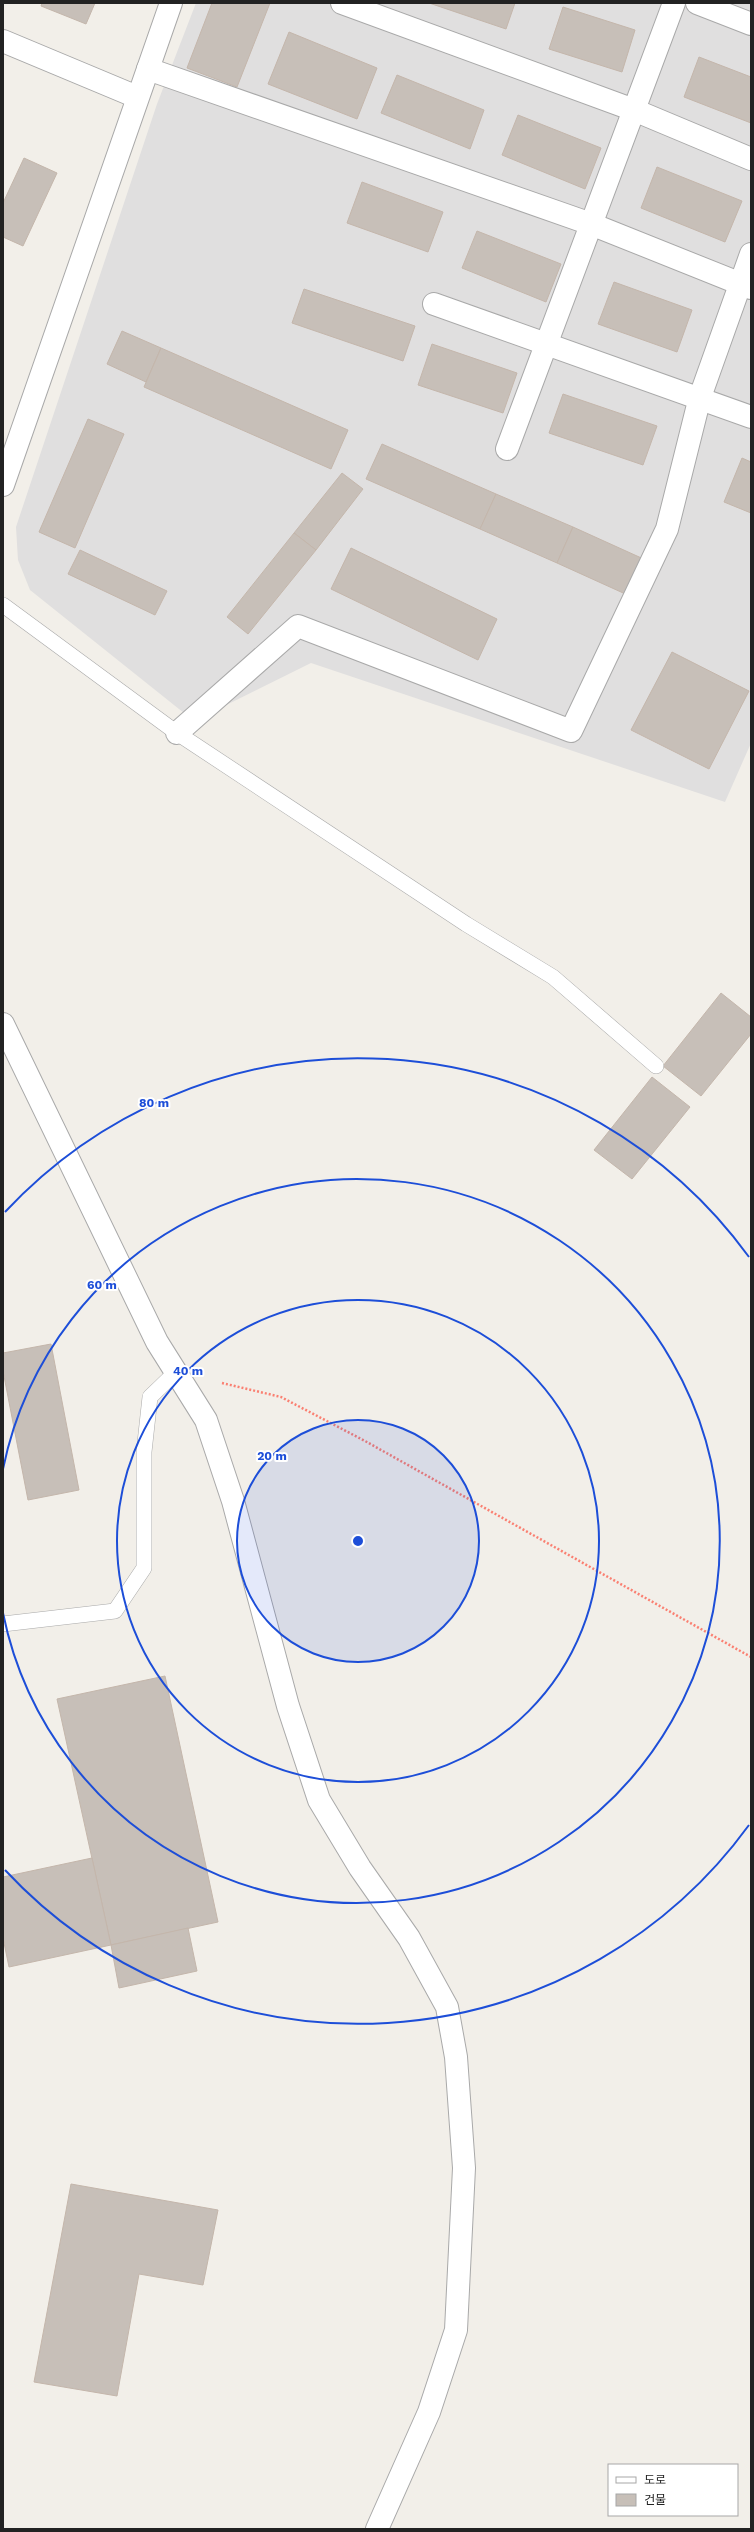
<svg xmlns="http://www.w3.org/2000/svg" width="754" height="2532" font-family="'Work Sans','Noto Sans KR',sans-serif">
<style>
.residential{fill:#e0dfdf}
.building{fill:#c7bfb8;stroke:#c4b6ab}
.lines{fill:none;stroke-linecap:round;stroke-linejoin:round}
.lane-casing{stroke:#a9a9a9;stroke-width:16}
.street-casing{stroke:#a9a9a9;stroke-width:24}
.path{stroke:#fa8072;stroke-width:2.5;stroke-dasharray:2 2;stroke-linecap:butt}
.lane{stroke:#fff;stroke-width:15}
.street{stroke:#fff;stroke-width:22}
.ring{fill:none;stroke:#1d4ed8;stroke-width:2}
.centre{fill:#1d4ed8;stroke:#fff;stroke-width:2}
.ring-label{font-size:12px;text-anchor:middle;font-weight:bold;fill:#1d4ed8;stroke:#fff;stroke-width:4;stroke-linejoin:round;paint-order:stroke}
</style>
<rect width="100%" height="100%" fill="#f2efe9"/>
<!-- residential -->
<path class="residential" d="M196,3H751V743L725,802L311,663L194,721L30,590L18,560L16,527L157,104Z"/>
<!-- building -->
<g class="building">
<path d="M42,3H95L86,24L41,6Z"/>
<path d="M212,3H270L237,87L187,68Z"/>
<path d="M429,3H515L506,29Z"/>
<path d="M563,7L635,30L622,72L549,49Z"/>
<path d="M289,32L377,68L357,119L268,84Z"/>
<path d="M699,57L751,77V123L684,97Z"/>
<path d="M397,75L484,110L470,149L381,113Z"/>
<path d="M518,115L601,148L585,189L502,155Z"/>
<path d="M24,158L57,173L23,246L3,237V203Z"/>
<path d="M657,167L742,201L725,242L641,208Z"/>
<path d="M362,182L443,212L428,252L347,223Z"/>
<path d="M477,231L561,264L546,302L462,268Z"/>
<path d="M614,282L692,310L677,352L598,324Z"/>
<path d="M304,289L415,326L403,361L292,323Z"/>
<path d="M122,331L161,348L146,382L107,364Z"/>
<path d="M432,344L517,373L503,413L418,385Z"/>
<path d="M161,348L348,430L331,469L144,387Z"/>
<path d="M563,394L657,426L643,465L549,433Z"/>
<path d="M88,419L124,434L75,548L39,532Z"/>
<path d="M382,444L496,494L480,529L366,479Z"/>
<path d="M742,458L751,462V513L724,502Z"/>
<path d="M342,473L363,489L316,550L294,533Z"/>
<path d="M496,494L573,527L557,563L480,529Z"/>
<path d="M573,527L648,561L632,597L557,563Z"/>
<path d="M294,533L316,550L248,634L227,617Z"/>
<path d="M351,548L497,619L478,660L331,589Z"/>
<path d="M80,550L167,591L155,615L68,574Z"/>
<path d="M672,652L749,691L709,769L631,730Z"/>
<path d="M721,993L751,1017V1034L701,1096L663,1066Z"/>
<path d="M652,1077L690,1107L632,1179L594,1150Z"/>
<path d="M51,1344L79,1490L28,1500L3,1371V1353Z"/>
<path d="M165,1676L218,1922L111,1945L57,1699Z"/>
<path d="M92,1858L111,1945L9,1967L3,1938V1877Z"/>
<path d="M188,1928L197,1971L119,1988L111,1945Z"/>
<path d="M71,2184L218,2210L203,2285L139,2274L117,2396L34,2382Z"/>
</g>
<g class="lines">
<!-- lane casing -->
<g class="lane-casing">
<g id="lane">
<path d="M3,605L177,733L466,924L553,977L656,1066"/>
<path d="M3,1624L115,1611L144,1568V1452L150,1397L176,1372"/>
</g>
</g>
<!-- street casing -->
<g class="street-casing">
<g id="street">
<path d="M342,3L634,110L751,159"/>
<path d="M697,3L751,24"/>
<path d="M3,41L137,97"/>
<path d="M148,69L591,224L751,288"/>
<path d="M434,304L751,417"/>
<path d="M507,449L674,3"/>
<path d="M3,485L171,3"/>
<path d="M177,733L298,626L571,731L667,529L700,397L751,254"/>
<path d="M3,1024L157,1342L206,1420L233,1501L288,1706L319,1800L360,1868L409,1938L447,2007L456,2057L464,2168L456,2330L429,2412L377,2529"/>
</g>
</g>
<!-- path -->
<path class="path" d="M222,1383L281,1397L365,1441L751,1657"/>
<!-- lane -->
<use href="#lane" class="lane"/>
<!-- street -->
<use href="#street" class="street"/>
</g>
<!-- distance rings -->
<circle cx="358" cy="1541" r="121" fill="#1d4ed8" fill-opacity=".12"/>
<g class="ring">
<circle cx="358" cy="1541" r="121"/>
<circle cx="358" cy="1541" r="241"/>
<path d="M3 1469A362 362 0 1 1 3 1613"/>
<path d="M749 1825A483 483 0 0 1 5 1870M5 1212A483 483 0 0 1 749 1257"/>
</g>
<circle cx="358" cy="1541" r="6" class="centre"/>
<g class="ring-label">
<text x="154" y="1107">80 m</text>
<text x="102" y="1289">60 m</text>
<text x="188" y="1375">40 m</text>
<text x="272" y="1460">20 m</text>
</g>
<!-- border -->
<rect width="754" height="2532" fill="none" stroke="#222222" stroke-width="8"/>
<!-- legend -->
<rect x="608" y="2464" width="130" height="52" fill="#ffffff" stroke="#a7a7a7"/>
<rect x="616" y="2477" width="20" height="6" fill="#ffffff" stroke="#a7a7a7"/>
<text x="644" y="2484" font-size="12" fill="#222222">도로</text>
<rect x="616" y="2494" width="20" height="12" fill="#c7bfb8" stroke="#a7a7a7"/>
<text x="644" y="2504" font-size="12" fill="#222222">건물</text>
</svg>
